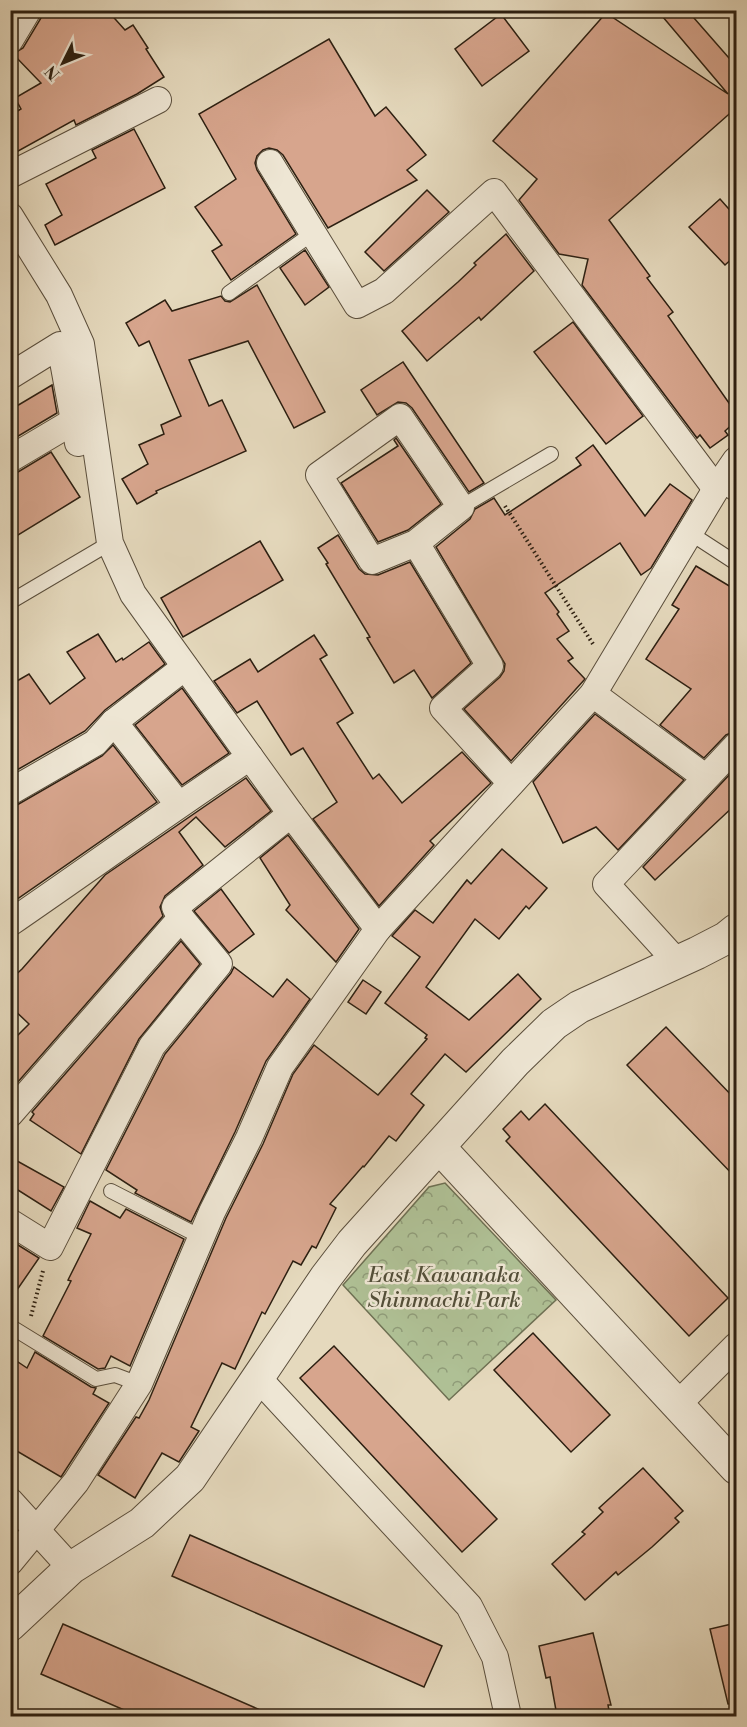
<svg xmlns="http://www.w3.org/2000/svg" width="747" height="1727" font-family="'Libre Bodoni',serif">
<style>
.park{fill:url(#park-crowns);stroke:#6e7053;stroke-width:1.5}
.building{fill:#d7a58d;stroke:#2c1f11;stroke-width:1.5}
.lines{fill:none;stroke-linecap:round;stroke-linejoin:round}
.service-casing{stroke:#5a4e3c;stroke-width:16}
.minor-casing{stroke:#5a4e3c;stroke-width:28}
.tertiary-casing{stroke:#5a4e3c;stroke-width:34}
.path{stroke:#2c1f11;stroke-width:4;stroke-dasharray:1.5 3;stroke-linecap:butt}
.service{stroke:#eee6d4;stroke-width:14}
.minor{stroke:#eee6d4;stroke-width:26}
.tertiary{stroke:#eee6d4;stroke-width:32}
.labels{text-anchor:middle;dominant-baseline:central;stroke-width:5;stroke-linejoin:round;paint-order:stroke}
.park-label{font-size:22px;font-style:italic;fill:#534f39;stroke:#eee6d4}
</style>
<defs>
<pattern id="park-crowns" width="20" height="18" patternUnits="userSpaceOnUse" patternTransform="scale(1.5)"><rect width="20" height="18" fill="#afc095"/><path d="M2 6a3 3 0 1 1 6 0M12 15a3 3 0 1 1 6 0" fill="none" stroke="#8f9b78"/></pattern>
</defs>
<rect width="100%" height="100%" fill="#e5d9bd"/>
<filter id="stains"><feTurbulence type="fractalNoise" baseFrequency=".00333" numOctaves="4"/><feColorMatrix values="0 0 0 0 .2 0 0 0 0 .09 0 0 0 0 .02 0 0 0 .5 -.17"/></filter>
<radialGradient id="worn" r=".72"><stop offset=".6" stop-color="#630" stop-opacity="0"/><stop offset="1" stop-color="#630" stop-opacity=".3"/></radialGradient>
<!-- park -->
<path class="park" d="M445,1183L556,1300L449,1400L343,1285L429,1187Z"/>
<!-- building -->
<g class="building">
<path d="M43,10H107L125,30L133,25L148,48L146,49L164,77L137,94L76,125L74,120L11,155V115L21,109L15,98L41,83L13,54L23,48L41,18Z"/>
<path d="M657,10H687L736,66V108L609,220L650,276L647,278L673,312L668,316L736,413V421L725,431L728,435L710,448L700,435L697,438L582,285L588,259L559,254L519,200L537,179L493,141L606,13L728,94Z"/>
<path d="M501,14L529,51L482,86L455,49Z"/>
<path d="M329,39L375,116L386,107L426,155L407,170L417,180L328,228L283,155L277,150L269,148L263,150L257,156L255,163L257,170L296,234L231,280L212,251L222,245L195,207L236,179L199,114Z"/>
<path d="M134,129L165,188L55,245L45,225L62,215L46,184L96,158L92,150Z"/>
<path d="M427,190L449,212L384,271L365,252Z"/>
<path d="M720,199L736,217V255L725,265L689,227Z"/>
<path d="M506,234L534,271L481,320L479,317L427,361L402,331L458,282L476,265L474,263Z"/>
<path d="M305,250L329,287L305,305L280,268Z"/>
<path d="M257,285L325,412L294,428L248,341L189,360L209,406L222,400L246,451L156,491L157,493L137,504L122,479L148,464L139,445L164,434L161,425L181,416L149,341L139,346L126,323L165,300L172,311L221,296L225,301L230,302Z"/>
<path d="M573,322L643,416L606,444L534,352Z"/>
<path d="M403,362L484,483L469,492L412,408L406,403L398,402L377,415L361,390Z"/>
<path d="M52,385L57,413L10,441V410Z"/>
<path d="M396,438L441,504L408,530L378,542L341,483L398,446L394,440Z"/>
<path d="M593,445L645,516L670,484L692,500L651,568L641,575L620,543L545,593L559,612L557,614L569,631L557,639L573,658L568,661L585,679L511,761L464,709L500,677L504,671L505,664L436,547L470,519L475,509L494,498L505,515L581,465L576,458Z"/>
<path d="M51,452L80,497L10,540V474L18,472Z"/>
<path d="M338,535L359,569L365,574L378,575L410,562L471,663L432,698L414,670L394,683L367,638L370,637L326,564L328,563L318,548Z"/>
<path d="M260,541L283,580L183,637L161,598Z"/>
<path d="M696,566L736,590V731L726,735L704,758L660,725L691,689L646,659L679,609L672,605Z"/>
<path d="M98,634L116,662L122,658L123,660L149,642L165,664L105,710L85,731L10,774V685L29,674L50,704L85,678L67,652Z"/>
<path d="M314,635L327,655L320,659L353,713L337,723L373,779L379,774L402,803L462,752L491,783L430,841L434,845L379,906L313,819L337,802L303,748L291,755L257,701L237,713L214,681L250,659L258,672Z"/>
<path d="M182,688L229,753L182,785L135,725Z"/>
<path d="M595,714L684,780L618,850L596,827L563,843L533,782Z"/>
<path d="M113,745L157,802L10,904V807L17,805L102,756Z"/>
<path d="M731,773L736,779V804L655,880L643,867Z"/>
<path d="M246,778L271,811L225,847L196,817L179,832L203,865L165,896L160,907L163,916L10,1091V1043L29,1024L10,1006V980L22,969L105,875Z"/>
<path d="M288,835L359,929L336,962L286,910L290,905L260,858Z"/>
<path d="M502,849L547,888L529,909L526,906L499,939L475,919L426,987L469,1020L518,974L541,999L466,1072L445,1054L411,1094L424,1105L396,1141L389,1136L364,1167L363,1166L330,1204L336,1208L316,1248L312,1246L301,1265L293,1261L265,1314L262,1312L235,1369L222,1363L191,1427L199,1431L179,1462L162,1453L135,1498L98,1475L136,1417L139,1418L149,1400L226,1218L263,1144L293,1074L314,1045L378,1095L427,1039L425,1038L427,1035L385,1003L420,957L392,936L415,910L433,923L467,880L471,884Z"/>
<path d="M221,889L254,934L229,953L194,911Z"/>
<path d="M181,941L200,964L139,1039L81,1154L30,1120L34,1114L32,1112Z"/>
<path d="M234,967L273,997L287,979L310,999L266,1061L235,1132L191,1222L135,1193L137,1190L106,1170L165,1054L231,973Z"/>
<path d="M363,980L381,992L366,1014L348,1002Z"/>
<path d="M666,1027L736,1100V1178L627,1065Z"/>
<path d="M545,1104L728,1298L689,1336L506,1141L510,1137L503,1129L521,1111L529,1120Z"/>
<path d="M10,1157L64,1187L51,1211L10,1185Z"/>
<path d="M90,1201L120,1218L126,1209L184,1239L130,1366L111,1356L105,1368L98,1369L43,1336L71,1281L68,1280L91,1234L77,1228Z"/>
<path d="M10,1240L39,1258L10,1300Z"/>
<path d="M533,1333L610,1415L571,1452L494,1370Z"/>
<path d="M334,1346L497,1519L462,1552L300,1378Z"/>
<path d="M35,1352L91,1387L96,1388L93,1394L109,1403L61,1477L10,1447V1375L18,1362L27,1368Z"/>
<path d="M643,1468L683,1511L675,1518L679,1522L652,1547L618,1575L616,1572L585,1600L552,1564L585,1534L582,1532L603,1512L599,1508Z"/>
<path d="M190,1535L442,1646L424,1687L172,1576Z"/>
<path d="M736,1623V1703L728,1704L710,1629Z"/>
<path d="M63,1624L274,1716H138L41,1674Z"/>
<path d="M593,1633L611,1705H608L610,1716H557L550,1677L546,1678L539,1646Z"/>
</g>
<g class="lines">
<!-- service casing -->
<g class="service-casing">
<g id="service">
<path d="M229,293L313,233"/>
<path d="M720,484L736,495"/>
<path d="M461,507L551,454"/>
<path d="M690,533L736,563"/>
<path d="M10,602L110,543"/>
<path d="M111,1191L201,1237"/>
<path d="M13,1328L96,1379L115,1375L139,1384"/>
</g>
</g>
<!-- minor casing -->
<g class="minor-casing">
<g id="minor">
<path d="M10,40L28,10"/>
<path d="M270,163L357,305L384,291L494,192L716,489"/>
<path d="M10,175L158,100"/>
<path d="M10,216L59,295L81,344L110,543L133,594L291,814L378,929"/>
<path d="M10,376L60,345L78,443"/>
<path d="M10,459L74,421"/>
<path d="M416,543L461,507L400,417L319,475L372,561L416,543L490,666L443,708L511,783"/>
<path d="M593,694L705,777"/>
<path d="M114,722L178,804"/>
<path d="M10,792L95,743L114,722L185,667"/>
<path d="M10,923C90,868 169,811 250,757"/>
<path d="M677,962L606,884L736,746"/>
<path d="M10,1114L181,918"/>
<path d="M10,1222L50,1247L152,1046L219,964L181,918L175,907L291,814"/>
<path d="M259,1379L469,1606L495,1657L508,1716"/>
<path d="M677,1405L736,1346"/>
<path d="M10,1501L71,1568"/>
<path d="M10,1562L76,1482L139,1384L212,1212L249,1138L280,1067L378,929L593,694L716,489L736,460"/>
</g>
</g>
<!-- tertiary casing -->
<g class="tertiary-casing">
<g id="tertiary">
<path d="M439,1147L736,1468"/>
<path d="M10,1625L71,1568L142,1523L190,1478L326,1277L352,1243L515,1062L554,1024L579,1007L697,953L726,938L736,930"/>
</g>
</g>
<!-- path -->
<g class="path">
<path d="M505,506L593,644"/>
<path d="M31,1316L43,1271"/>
</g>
<!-- service -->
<use href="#service" class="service"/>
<!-- minor -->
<use href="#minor" class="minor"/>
<!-- tertiary -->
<use href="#tertiary" class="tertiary"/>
</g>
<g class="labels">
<!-- park labels -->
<g class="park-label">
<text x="444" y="1275">East Kawanaka<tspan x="444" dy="25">Shinmachi Park</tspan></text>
</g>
</g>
<!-- margin -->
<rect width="747" height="1727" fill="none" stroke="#e5d9bd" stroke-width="36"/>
<rect x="12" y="12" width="723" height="1703" fill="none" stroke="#2c1f11" stroke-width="3"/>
<rect x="18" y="18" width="711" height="1691" fill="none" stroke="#2c1f11" stroke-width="1.5"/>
<!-- north arrow -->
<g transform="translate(63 63) rotate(227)" stroke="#eee6d4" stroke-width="4.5" paint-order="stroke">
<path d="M0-4.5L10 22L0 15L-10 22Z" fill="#2c1f11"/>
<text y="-9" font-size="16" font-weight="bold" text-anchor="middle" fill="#2c1f11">N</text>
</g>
<rect width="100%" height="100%" filter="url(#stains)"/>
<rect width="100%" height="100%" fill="url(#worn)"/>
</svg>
